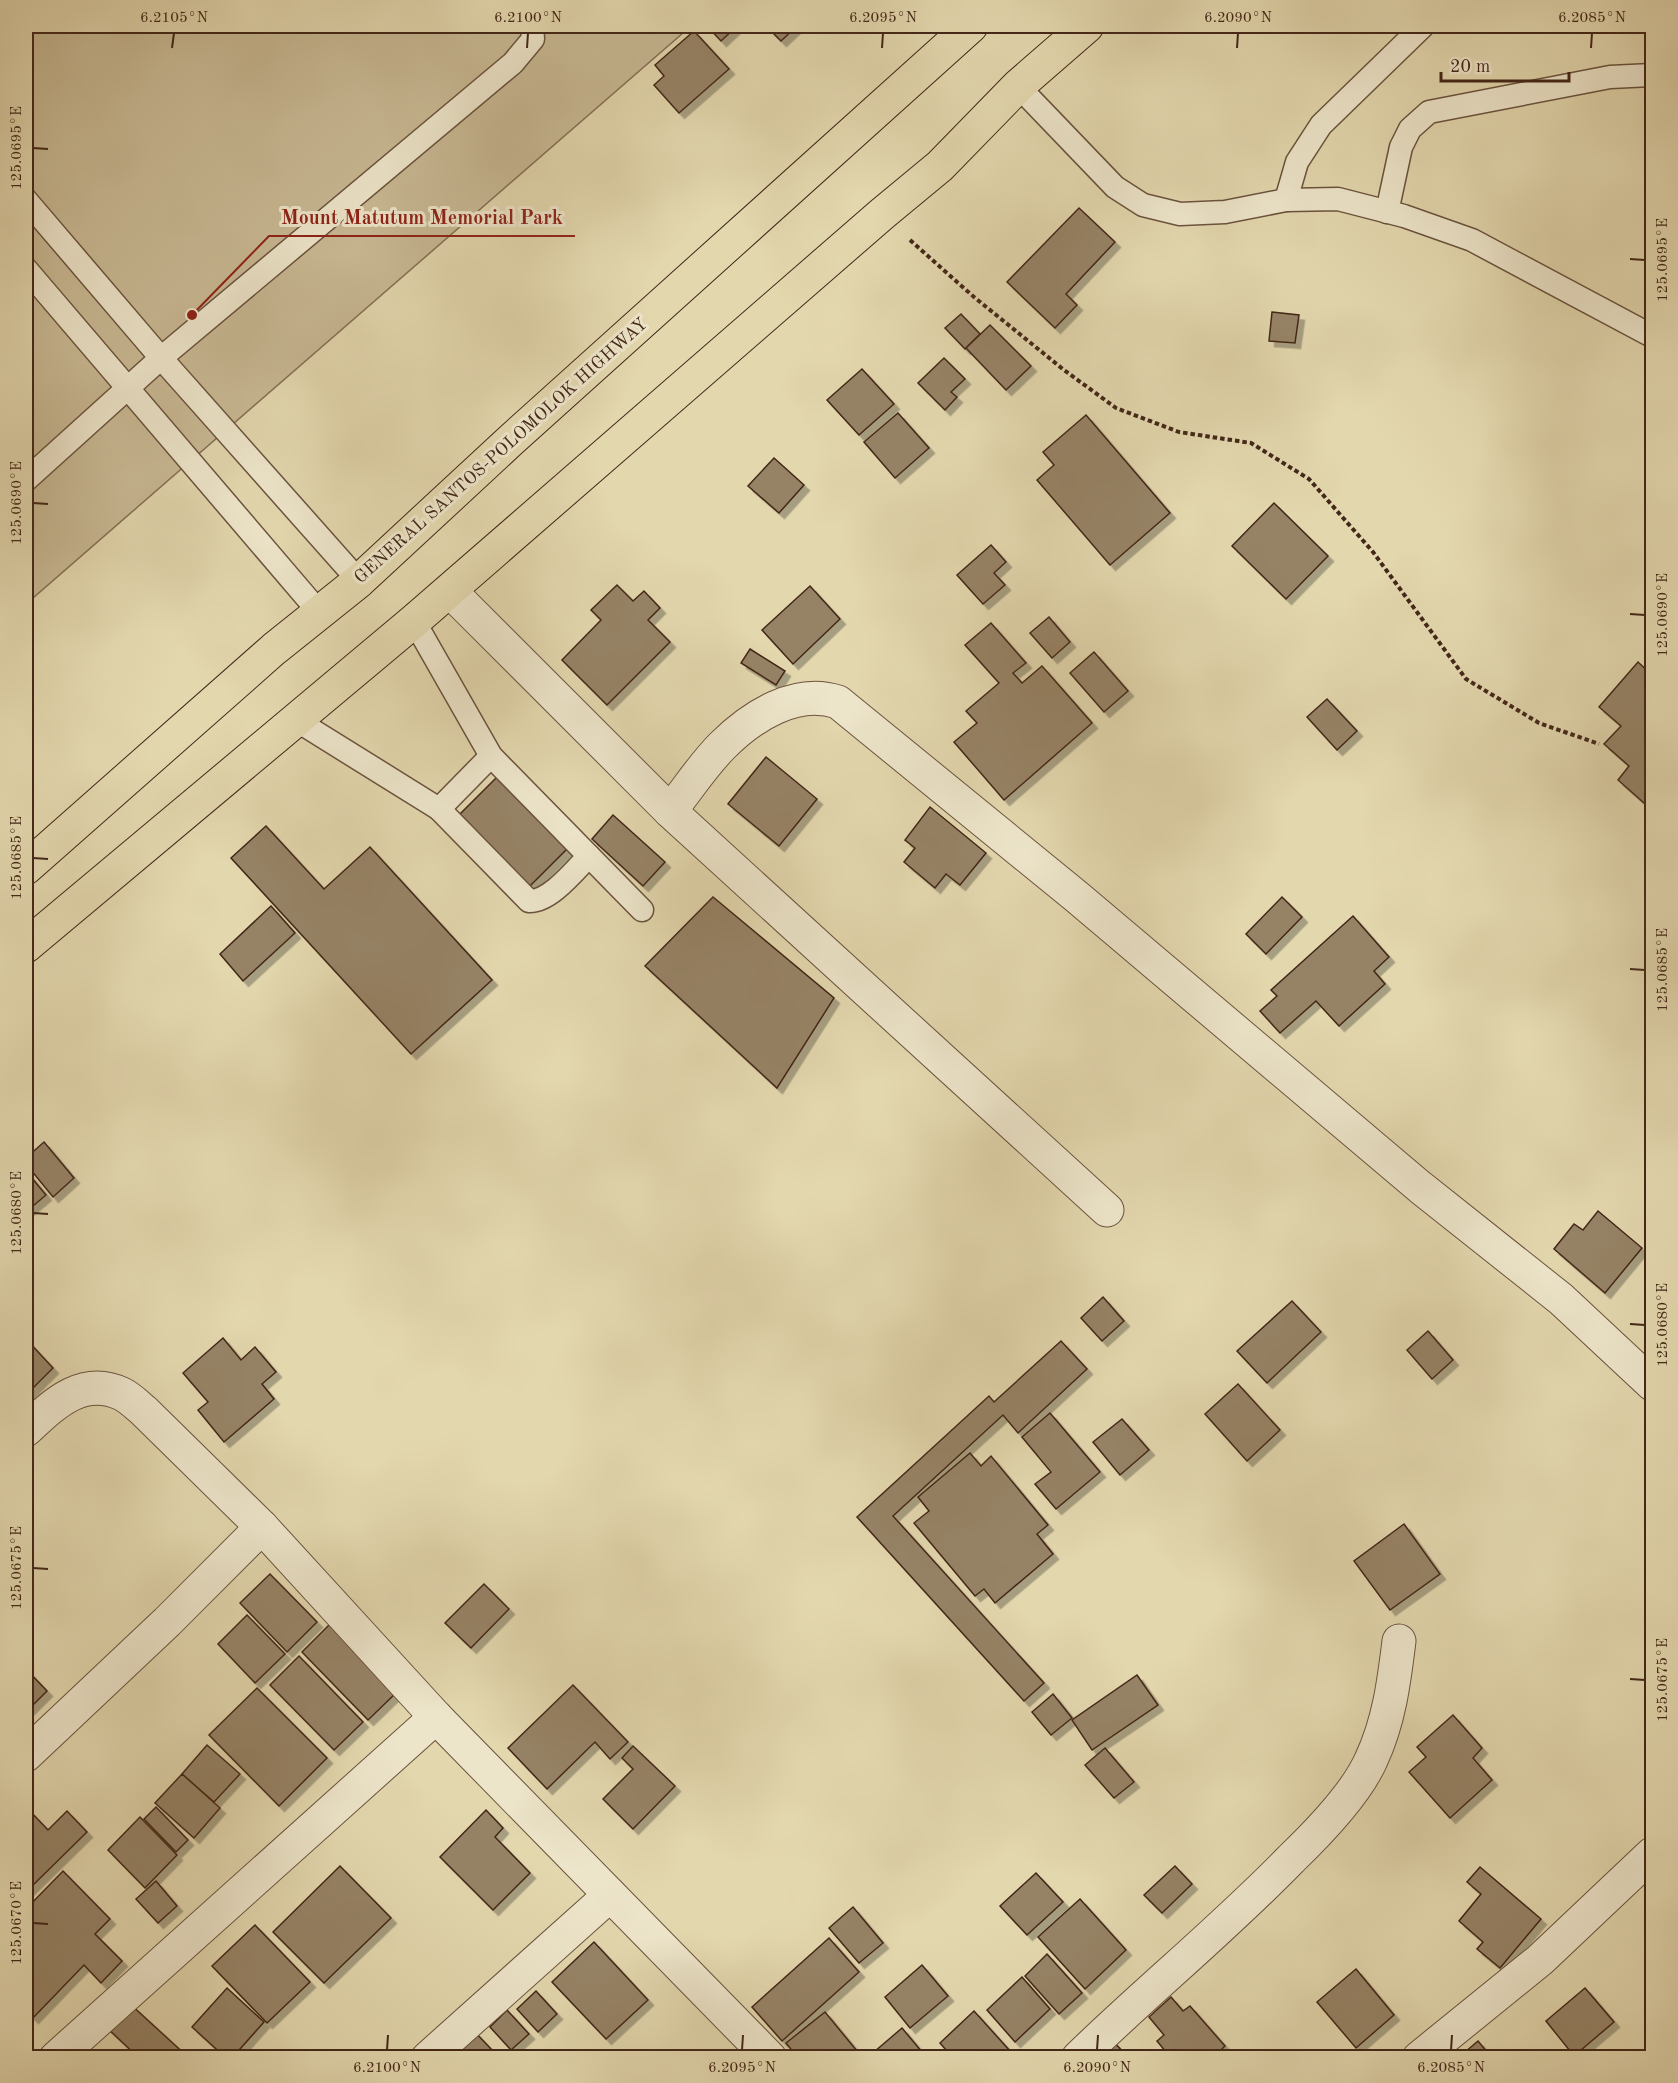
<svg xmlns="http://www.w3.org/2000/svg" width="1678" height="2083" font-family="'Old Standard TT',serif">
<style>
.green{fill:#c8b994;stroke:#867056;stroke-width:1.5}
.building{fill:#968366;stroke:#432718;stroke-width:1.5;filter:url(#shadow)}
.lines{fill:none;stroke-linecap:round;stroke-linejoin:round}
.lane-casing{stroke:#6b533e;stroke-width:25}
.street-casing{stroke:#6b533e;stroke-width:35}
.highway-casing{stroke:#432718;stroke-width:35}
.path{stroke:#432718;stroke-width:4;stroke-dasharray:4.5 3;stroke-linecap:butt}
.lane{stroke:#ede5ca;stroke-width:22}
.street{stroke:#ede5ca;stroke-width:33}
.highway{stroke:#e3d7ae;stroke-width:33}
.ticks{fill:none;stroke:#432718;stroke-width:2}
.labels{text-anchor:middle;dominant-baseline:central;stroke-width:6;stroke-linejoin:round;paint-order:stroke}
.street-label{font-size:18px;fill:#432718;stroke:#ede5ca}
.leader{fill:none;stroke:#8f2418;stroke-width:2}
.callout-dot{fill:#8f2418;stroke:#ede5ca;stroke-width:2}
.callout-label{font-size:20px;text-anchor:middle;font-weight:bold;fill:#8f2418;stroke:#ede5ca;stroke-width:6;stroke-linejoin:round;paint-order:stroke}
.neatline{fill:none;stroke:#432718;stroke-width:2}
.ticks-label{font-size:15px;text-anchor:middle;fill:#432718}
</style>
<defs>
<filter id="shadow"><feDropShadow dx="5.5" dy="5.5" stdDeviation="0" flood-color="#0004"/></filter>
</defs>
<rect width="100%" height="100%" fill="#e3d7ae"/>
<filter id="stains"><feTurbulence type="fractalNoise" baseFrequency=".00333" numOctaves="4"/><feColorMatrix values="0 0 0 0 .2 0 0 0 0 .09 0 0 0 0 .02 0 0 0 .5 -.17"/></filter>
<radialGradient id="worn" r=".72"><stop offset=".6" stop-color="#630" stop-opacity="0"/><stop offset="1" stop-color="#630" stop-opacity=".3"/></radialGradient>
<!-- green -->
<path class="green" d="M26,26H691L26,604Z"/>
<!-- building -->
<g class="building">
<path d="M707,26H737L721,41Z"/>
<path d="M766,26H797L781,41Z"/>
<path d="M694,31L729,69L679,113L654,85L664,76L655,65Z"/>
<path d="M1079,208L1115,242L1066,294L1077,305L1055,328L1007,282Z"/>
<path d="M1272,312L1299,315L1295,343L1269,341Z"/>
<path d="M961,314L980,334L965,349L945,328Z"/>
<path d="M990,325L1031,366L1006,390L966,348Z"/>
<path d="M944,358L965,379L951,392L957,397L945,410L918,383Z"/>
<path d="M862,369L894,404L859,435L827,400Z"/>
<path d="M898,413L929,448L895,478L864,442Z"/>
<path d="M1086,415L1170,513L1110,565L1037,480L1054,465L1043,452Z"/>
<path d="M774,458L804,485L779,513L748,486Z"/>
<path d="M1274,503L1328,556L1286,599L1232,546Z"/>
<path d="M991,545L1006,562L994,573L1005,585L983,604L957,575Z"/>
<path d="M617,585L633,601L644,591L660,608L648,620L670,642L607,705L562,660L601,620L591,610Z"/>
<path d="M810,586L840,619L793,664L762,630Z"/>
<path d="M1049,617L1070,642L1052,658L1030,633Z"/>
<path d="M991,623L1026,663L1013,673L1022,683L1042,666L1092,723L1004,800L954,742L977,723L966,711L999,683L965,645Z"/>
<path d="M750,649L785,671L776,685L741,663Z"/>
<path d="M1094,652L1128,691L1104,712L1070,673Z"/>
<path d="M1638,662L1652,675V810L1618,780L1629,766L1604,744L1621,726L1599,707Z"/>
<path d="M1327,699L1357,731L1337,750L1307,717Z"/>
<path d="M766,757L817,799L779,846L728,804Z"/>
<path d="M498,776L568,848L529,887L459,815Z"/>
<path d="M930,807L986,853L960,885L946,874L935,888L904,862L915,848L905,840Z"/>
<path d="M613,815L665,862L643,886L592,839Z"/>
<path d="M266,826L324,889L370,847L492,980L411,1054L231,858Z"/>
<path d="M713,897L834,998L777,1088L645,966Z"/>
<path d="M1282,897L1302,917L1266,954L1246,934Z"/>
<path d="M271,906L295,933L243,981L220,954Z"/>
<path d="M1353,916L1389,957L1374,971L1385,984L1339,1026L1316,1001L1280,1033L1260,1011L1277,996L1271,990Z"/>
<path d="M44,1142L74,1178L53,1197L26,1164V1158Z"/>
<path d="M26,1171L46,1195L26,1212Z"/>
<path d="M1598,1211L1642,1248L1605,1293L1554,1249L1574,1224L1583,1230Z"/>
<path d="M1103,1297L1124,1321L1102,1341L1081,1318Z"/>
<path d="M1292,1301L1321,1332L1267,1383L1237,1351Z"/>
<path d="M1428,1331L1453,1360L1432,1379L1407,1350Z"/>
<path d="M223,1338L241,1360L255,1347L276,1372L262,1384L274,1399L224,1442L198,1410L208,1402L183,1373Z"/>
<path d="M26,1339L53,1368L26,1395Z"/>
<path d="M1061,1341L1087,1369L1018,1433L1003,1415L893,1516L1044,1683L1024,1701L857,1517L989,1396L994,1402Z"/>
<path d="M1238,1384L1280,1430L1247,1461L1205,1414Z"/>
<path d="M1050,1413L1100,1472L1056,1509L1035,1484L1051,1472L1022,1437Z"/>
<path d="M1122,1419L1149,1450L1120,1475L1093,1442Z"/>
<path d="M970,1453L981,1466L991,1456L1048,1525L1037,1534L1053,1554L995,1603L984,1589L975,1596L914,1523L929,1511L918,1497Z"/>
<path d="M1404,1524L1440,1574L1390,1610L1354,1561Z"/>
<path d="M270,1574L317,1622L287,1652L240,1603Z"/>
<path d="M484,1584L509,1609L471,1648L445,1623Z"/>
<path d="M247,1615L285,1654L255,1683L218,1644Z"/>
<path d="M330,1624L397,1692L368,1720L302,1652Z"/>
<path d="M299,1656L363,1722L334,1750L270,1685Z"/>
<path d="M26,1669L47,1691L26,1712Z"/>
<path d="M1137,1675L1158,1705L1092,1750L1072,1720Z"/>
<path d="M573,1685L628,1742L610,1759L595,1742L547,1789L508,1748Z"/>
<path d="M257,1688L327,1758L279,1806L209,1735Z"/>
<path d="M1053,1694L1072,1718L1051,1735L1032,1712Z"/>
<path d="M1453,1715L1482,1748L1473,1758L1492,1780L1450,1818L1409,1772L1426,1757L1417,1747Z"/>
<path d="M207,1745L240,1774L214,1802L182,1774Z"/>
<path d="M633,1746L675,1786L633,1829L603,1799L633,1769L622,1758Z"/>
<path d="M1105,1748L1134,1782L1114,1798L1085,1765Z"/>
<path d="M182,1774L220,1808L194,1838L155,1803Z"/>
<path d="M26,1807L48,1830L67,1811L87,1832L26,1892Z"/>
<path d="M156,1807L188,1840L176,1852L144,1819Z"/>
<path d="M486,1810L503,1828L495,1837L530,1873L493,1910L440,1857Z"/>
<path d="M140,1817L177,1855L145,1888L108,1850Z"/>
<path d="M340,1866L391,1918L324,1983L273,1932Z"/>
<path d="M1175,1866L1192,1884L1162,1913L1144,1895Z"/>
<path d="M1480,1867L1541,1919L1500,1968L1477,1949L1483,1942L1459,1921L1481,1894L1467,1882Z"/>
<path d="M63,1871L110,1919L95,1934L122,1961L101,1983L84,1965L33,2018L26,2011V1909Z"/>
<path d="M1036,1873L1063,1902L1027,1935L1000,1906Z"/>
<path d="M156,1881L177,1906L158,1923L136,1899Z"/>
<path d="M1080,1899L1126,1950L1085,1989L1038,1937Z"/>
<path d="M853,1907L883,1943L859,1963L829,1928Z"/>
<path d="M255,1925L310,1982L267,2023L212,1966Z"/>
<path d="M829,1938L859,1972L782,2041L752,2007Z"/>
<path d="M594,1942L648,2000L606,2039L552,1982Z"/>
<path d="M1047,1954L1082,1993L1059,2014L1025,1976Z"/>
<path d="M922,1965L948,1996L910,2028L885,1997Z"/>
<path d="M1356,1969L1394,2015L1356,2048L1317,2002Z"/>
<path d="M1022,1977L1050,2009L1015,2042L987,2010Z"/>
<path d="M227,1988L264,2022L232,2058H226L192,2027Z"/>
<path d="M1585,1988L1614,2022L1574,2056L1546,2021Z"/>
<path d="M536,1991L557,2014L538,2032L517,2009Z"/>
<path d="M1171,1997L1183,2011L1190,2006L1225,2046L1213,2058H1171L1157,2041L1164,2035L1149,2017Z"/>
<path d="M128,2002L189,2058H139L105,2026Z"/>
<path d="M507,2010L529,2034L511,2050L490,2027Z"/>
<path d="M974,2011L1011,2052L1006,2058H953L940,2043Z"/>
<path d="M825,2012L857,2051L849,2058H798L786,2043Z"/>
<path d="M902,2028L927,2058H867Z"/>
<path d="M472,2029L492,2050L485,2058H442Z"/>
<path d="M1106,2034L1129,2058H1082Z"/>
<path d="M1478,2041L1492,2058H1458Z"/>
</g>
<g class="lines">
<!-- lane casing -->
<g class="lane-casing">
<g id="lane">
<path d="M1018,86L1115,187L1143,205L1180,214L1225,212L1286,200L1338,199L1404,216L1472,240L1652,336"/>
<path d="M26,200L161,358L359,581"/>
<path d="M1286,200L1297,162L1321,125L1423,26"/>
<path d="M1387,212L1401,147L1410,129L1429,112L1610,77L1652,75"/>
<path d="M26,269L319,612"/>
<path d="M26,480L161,358L513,63L533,39L532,26"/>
<path d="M414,621L491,756L642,910"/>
<path d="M296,720L439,809L529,901C550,902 575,870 589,856"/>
<path d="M439,809L491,756"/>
</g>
</g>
<!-- street casing -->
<g class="street-casing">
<g id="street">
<path d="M450,591L670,811L1107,1210"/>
<path d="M670,811C687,790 703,765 722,746C752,716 796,688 838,702L1077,897L1420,1187L1561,1299L1652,1384"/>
<path d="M26,1430C53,1405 82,1375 122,1394C130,1398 137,1405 144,1411L262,1527L436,1717L770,2058"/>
<path d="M26,1755L167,1622L262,1527"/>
<path d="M56,2058L436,1717"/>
<path d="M428,2058L610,1895"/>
<path d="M1078,2058C1148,1990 1223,1929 1291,1859C1318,1833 1356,1794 1371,1760C1389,1722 1394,1682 1399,1641"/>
<path d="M1419,2058L1540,1960L1652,1854"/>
</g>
</g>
<!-- highway casing -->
<g class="highway-casing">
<g id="highway">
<path d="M26,868L274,649L359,581L510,441L971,26"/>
<path d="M26,946L414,621L882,214L940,166L1018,86L1087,26"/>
</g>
</g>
<!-- path -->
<path class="path" d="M910,240L974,297L1064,370L1116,408L1179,432L1251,443L1309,479L1373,552L1466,679L1539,723L1599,744"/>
<!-- lane -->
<use href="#lane" class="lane"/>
<!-- street -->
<use href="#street" class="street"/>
<!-- highway -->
<use href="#highway" class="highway"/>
</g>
<!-- ticks -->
<path class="ticks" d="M172,48L174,33M527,48L528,33M882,48L883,33M1237,48L1238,33M1591,48L1592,33M33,148L48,149M1630,259L1645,260M33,503L48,504M1630,614L1645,615M33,858L48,859M1630,969L1645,970M33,1213L48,1214M1630,1324L1645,1325M33,1568L48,1569M1630,1679L1645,1680M33,1923L48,1924M387,2050L388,2035M742,2050L743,2035M1097,2050L1098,2035M1451,2050L1452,2035"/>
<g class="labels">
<!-- street labels -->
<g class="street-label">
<text transform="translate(501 451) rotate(-42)">GENERAL SANTOS-POLOMOLOK HIGHWAY</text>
</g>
</g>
<!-- callouts -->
<path class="leader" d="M192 315L269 236H575"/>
<circle class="callout-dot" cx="192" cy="315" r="6"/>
<g class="callout-label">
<text x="422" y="224">Mount Matutum Memorial Park</text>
</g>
<!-- margin -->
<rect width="1678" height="2083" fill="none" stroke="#e3d7ae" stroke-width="66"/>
<!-- scale -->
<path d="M1441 72v9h128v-9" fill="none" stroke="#432718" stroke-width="3"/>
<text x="1450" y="72" font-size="18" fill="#432718" stroke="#ede5ca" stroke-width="4.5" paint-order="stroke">20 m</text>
<rect x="33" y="33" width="1612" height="2017" class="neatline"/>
<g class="ticks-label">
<text x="174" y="22">6.2105°N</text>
<text x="528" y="22">6.2100°N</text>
<text x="883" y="22">6.2095°N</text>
<text x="1238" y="22">6.2090°N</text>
<text x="1592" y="22">6.2085°N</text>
<text transform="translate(16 148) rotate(-90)" y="5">125.0695°E</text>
<text transform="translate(1662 260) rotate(-90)" y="5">125.0695°E</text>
<text transform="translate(16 503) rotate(-90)" y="5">125.0690°E</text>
<text transform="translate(1662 615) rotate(-90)" y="5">125.0690°E</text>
<text transform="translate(16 858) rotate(-90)" y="5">125.0685°E</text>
<text transform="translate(1662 970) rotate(-90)" y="5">125.0685°E</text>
<text transform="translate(16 1213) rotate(-90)" y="5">125.0680°E</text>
<text transform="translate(1662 1325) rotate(-90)" y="5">125.0680°E</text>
<text transform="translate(16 1568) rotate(-90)" y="5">125.0675°E</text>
<text transform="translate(1662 1680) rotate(-90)" y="5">125.0675°E</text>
<text transform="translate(16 1923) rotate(-90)" y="5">125.0670°E</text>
<text x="387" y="2072">6.2100°N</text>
<text x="742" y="2072">6.2095°N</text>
<text x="1097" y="2072">6.2090°N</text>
<text x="1451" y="2072">6.2085°N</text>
</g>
<rect width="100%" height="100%" filter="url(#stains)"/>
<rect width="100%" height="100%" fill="url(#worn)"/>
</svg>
